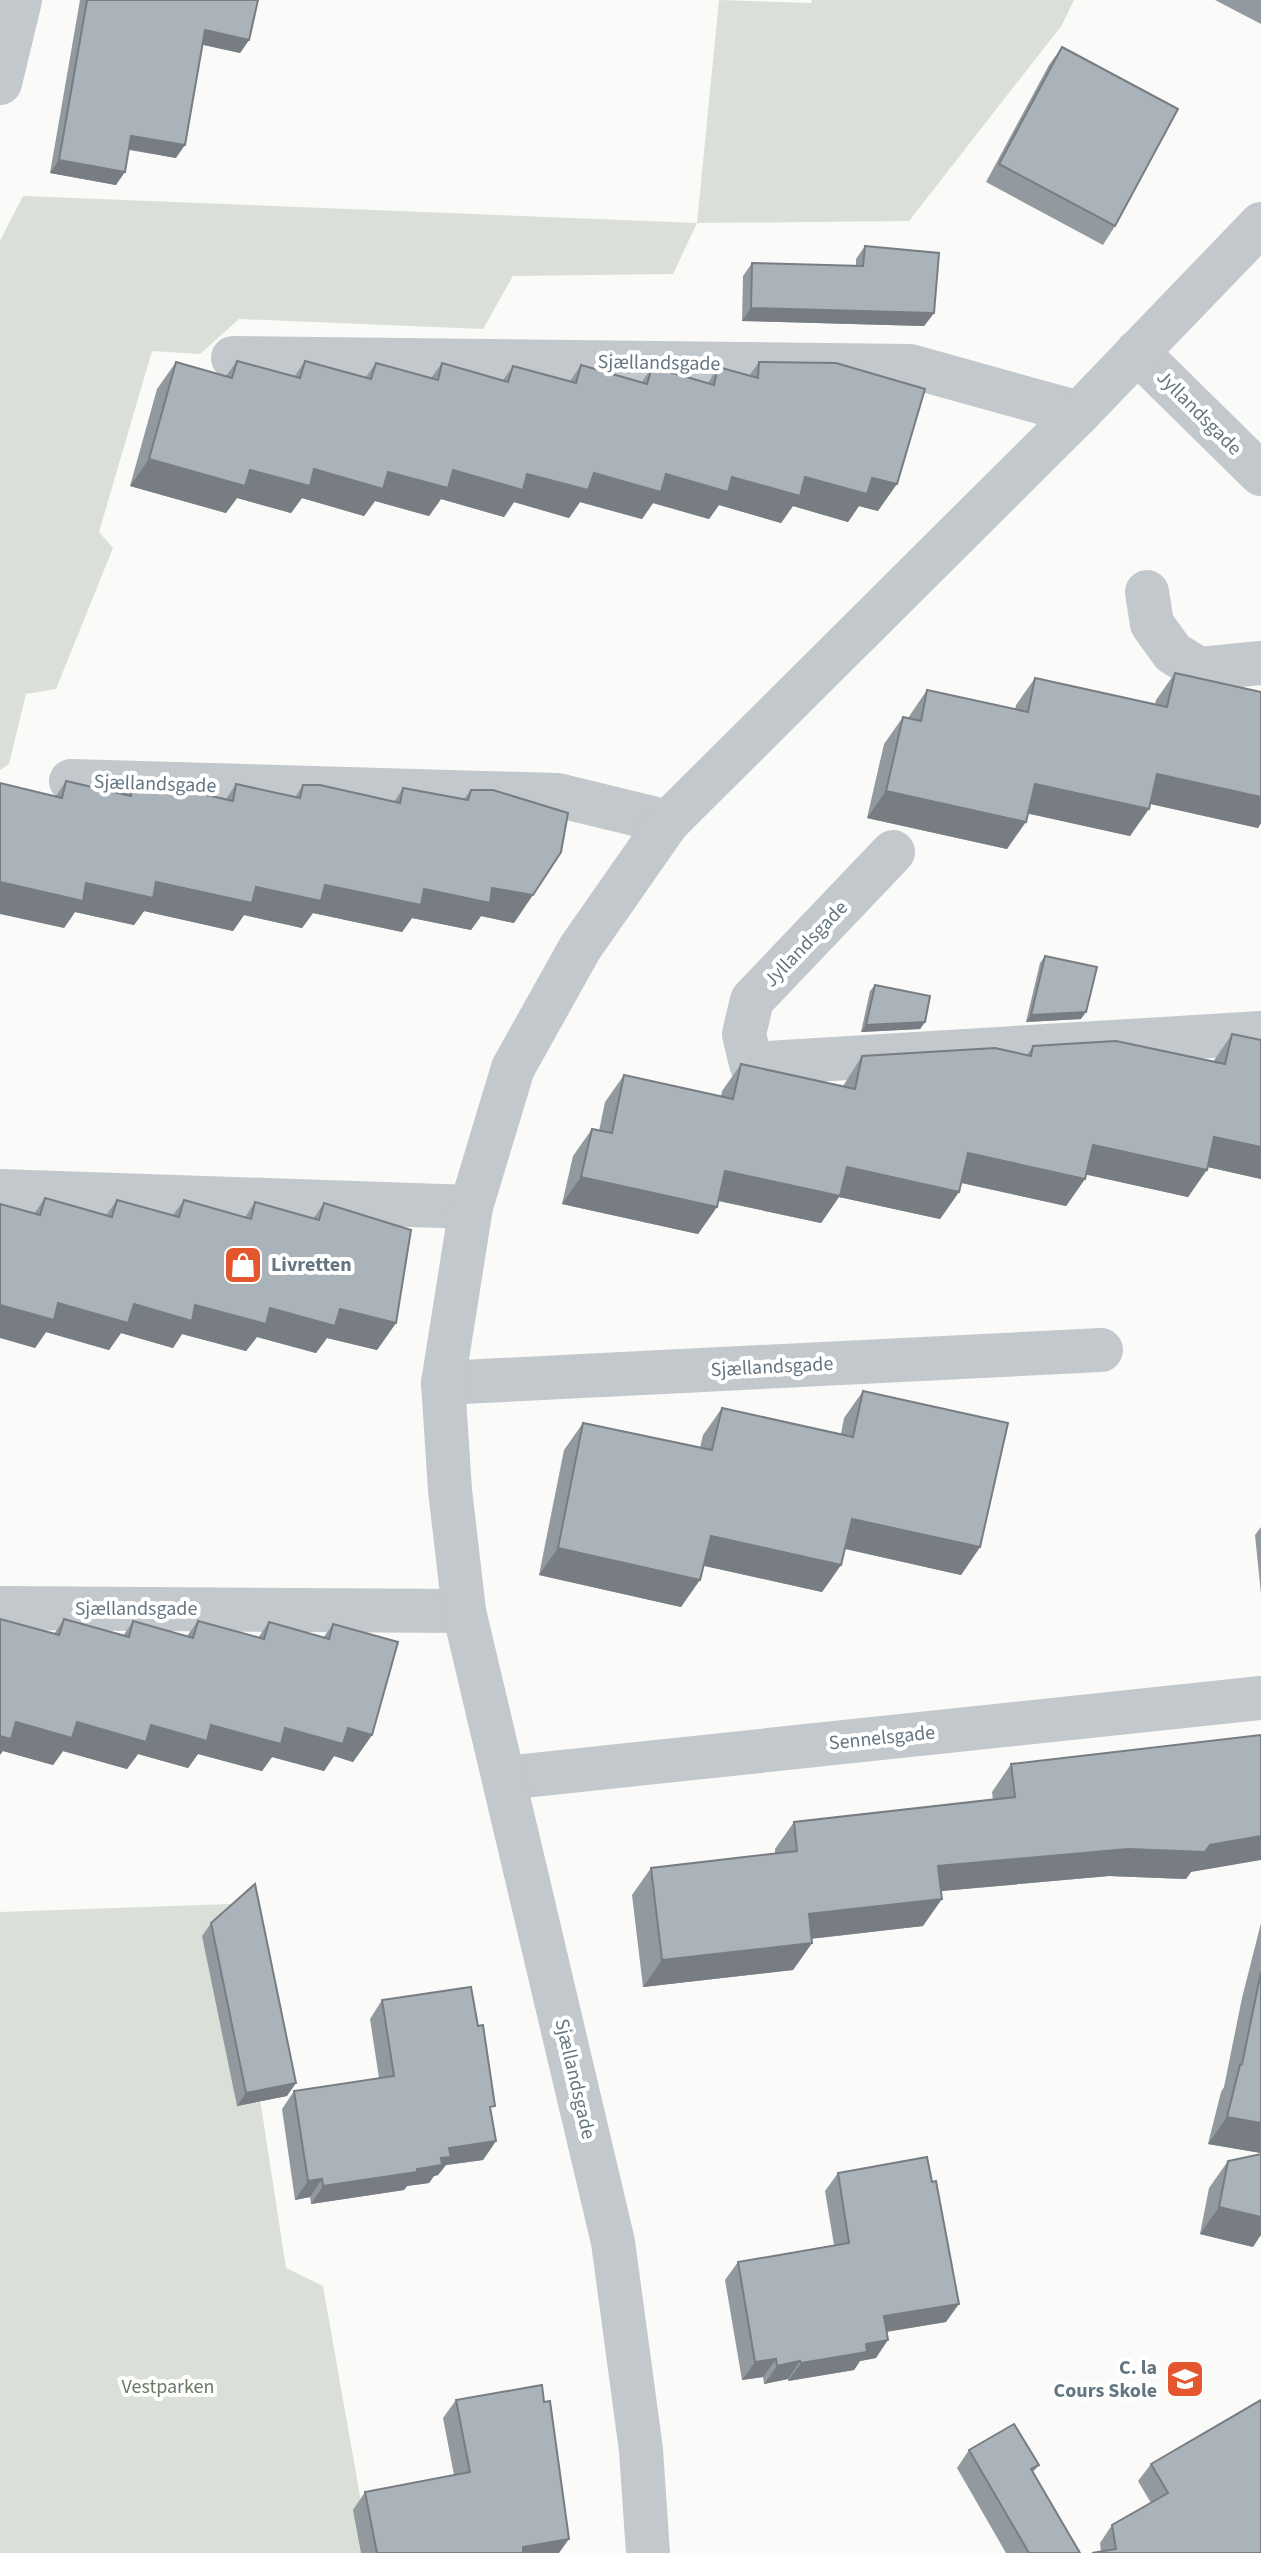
<svg xmlns="http://www.w3.org/2000/svg" width="1261" height="2553" font-family="'Source Sans 3',sans-serif">
<style>
.green{fill:#dadfd7}
.lines{fill:none;stroke-linecap:round;stroke-linejoin:round}
.minor{stroke:#c3c8cc;stroke-width:44}
.wall{fill:#929a9f}
.shaded-wall{fill:#777d82}
.building{fill:#aab3b9;stroke:#777d82;stroke-width:2}
.labels{text-anchor:middle;dominant-baseline:central;stroke-width:8;stroke-linejoin:round;paint-order:stroke}
.street-label{font-size:20px;fill:#657683;stroke:#fff}
.poi-label{font-size:20px;font-weight:bold;fill:#657683;stroke:#fff;text-anchor:start}
.park-label{font-size:20px;fill:#687a64;stroke:#fff}
</style>
<rect width="100%" height="100%" fill="#fafaf8"/>
<!-- green -->
<g class="green">
<path d="M719,0L811,3L812,0H1074L1062,25L909,221L697,223L673,274L513,276L483,329L239,319L200,354L152,351L99,532L113,548L56,689L26,694L9,764L0,770V241L23,196L697,223Z"/>
<path d="M230,1904L286,2268L323,2286L370,2553H0V1912Z"/>
</g>
<g class="lines">
<!-- minor -->
<g class="minor">
<path d="M0,83L20,0"/>
<path d="M1137,352L1261,474"/>
<path d="M233,358L910,366L1079,413"/>
<path d="M1147,592L1152,624L1173,653L1199,669L1261,663"/>
<path d="M71,781L557,795L668,822"/>
<path d="M893,852L752,1000L744,1034L751,1064L1261,1033"/>
<path d="M0,1191L471,1207"/>
<path d="M443,1383L1101,1350"/>
<path d="M0,1608L464,1611"/>
<path d="M504,1778L1261,1698"/>
<path d="M648,2553L641,2450L613,2242L464,1611L450,1490L443,1383L471,1207L513,1068L580,948L668,822L1079,413L1261,224"/>
</g>
</g>
<!-- wall -->
<g class="wall">
<path d="M80,0H258L249,40L240,53L203,45L176,158L129,150L116,185L50,173Z"/>
<path d="M1215,0H1261V24Z"/>
<path d="M1062,47L1115,226L1103,245L986,182L1049,65Z"/>
<path d="M865,246L934,313L924,326L742,321L743,276L752,263L856,266V259Z"/>
<path d="M237,361L294,377L305,361L365,378L376,363L431,378L442,363L503,380L513,366L570,381L581,365L642,382L652,367L708,383L718,367L749,376L759,362L878,511L859,506L848,522L793,506L781,523L719,505L709,519L653,503L642,519L580,502L569,518L514,502L504,517L441,499L429,516L375,501L364,516L302,498L291,513L237,498L226,513L130,486L157,389L176,362L226,376Z"/>
<path d="M1175,673L1261,692V823L1258,828L1150,804L1130,836L1028,813L1007,849L867,818L884,744L903,717L908,718L927,690L1015,710L1016,705L1035,678L1155,704L1156,700Z"/>
<path d="M134,780L226,799L236,784L295,797L303,785L394,802L403,788L464,799L471,790L514,923L481,916L471,930L412,918L402,932L313,913L302,928L244,915L233,931L144,911L134,925L75,912L64,928L56,796L66,781L124,794Z"/>
<path d="M1045,956L1081,1019L1026,1022L1040,963Z"/>
<path d="M875,985L925,1022L920,1029L861,1032L870,991Z"/>
<path d="M1232,1034L1261,1179L1207,1167L1188,1197L1086,1174L1085,1179L1066,1206L961,1183L959,1192L940,1219L839,1197L821,1223L718,1201L717,1207L698,1234L562,1204L573,1156L592,1129L599,1131L605,1102L624,1075L721,1096L722,1091L741,1064L843,1086L862,1056L1027,1055L1033,1046L1213,1062Z"/>
<path d="M45,1198L106,1215L117,1200L173,1215L184,1200L245,1217L255,1202L313,1219L324,1203L396,1323L377,1350L327,1338L316,1353L257,1337L246,1351L182,1334L173,1348L121,1333L109,1350L46,1332L35,1348L34,1214Z"/>
<path d="M863,1391L980,1547L961,1575L845,1549L841,1565L822,1592L704,1566L681,1607L539,1575L564,1450L583,1423L700,1448L703,1435L722,1408L841,1434L844,1418Z"/>
<path d="M1261,1527V1594L1255,1535Z"/>
<path d="M64,1619L123,1636L133,1621L187,1636L198,1621L258,1638L269,1622L323,1638L333,1624L372,1735L353,1762L334,1756L324,1771L272,1757L262,1771L198,1754L188,1768L138,1754L127,1769L63,1751L53,1765L3,1751L54,1634Z"/>
<path d="M1011,1764L1191,1872L1186,1879L1109,1876L941,1891L923,1926L811,1939L812,1943L793,1970L643,1987L632,1895L651,1868L775,1854V1849L794,1822L993,1800L992,1792Z"/>
<path d="M211,1923L287,2096L237,2106L202,1936Z"/>
<path d="M1261,1923V2153L1208,2144L1221,2092L1224,2087L1242,1998Z"/>
<path d="M382,2000L491,2112L496,2141L483,2160L446,2165L438,2175L434,2176L429,2183L407,2186L404,2190L311,2204L310,2197L295,2200L282,2109L294,2091L379,2078L370,2019Z"/>
<path d="M1228,2161L1253,2247L1200,2234L1209,2188Z"/>
<path d="M838,2173L946,2322L887,2332L876,2358L860,2361L854,2370L788,2381V2379L764,2384L763,2377L742,2380L725,2280L738,2262L834,2245L825,2191Z"/>
<path d="M456,2400L559,2553H361L353,2510L365,2492L454,2475L443,2418Z"/>
<path d="M969,2450L1039,2465L1033,2472L1080,2553H1006L957,2468Z"/>
<path d="M1151,2464L1261,2553L1101,2552L1100,2543L1112,2525L1151,2503L1138,2481Z"/>
</g>
<!-- shaded-wall -->
<g class="shaded-wall">
<path d="M205,30L249,40L240,53L196,43Z"/>
<path d="M131,136L185,145L176,158L122,148Z"/>
<path d="M59,160L125,172L116,185L50,173Z"/>
<path d="M751,308L934,313L924,326L742,321Z"/>
<path d="M149,459L250,470L314,469L388,472L453,470L527,474L594,473L732,477L872,478L897,484L878,511L859,506L848,522L793,506L781,523L719,505L709,519L653,503L642,519L580,502L569,518L514,502L504,517L441,499L429,516L375,501L364,516L302,498L291,513L237,498L226,513L130,486Z"/>
<path d="M1157,774L1261,797V823L1258,828L1138,801Z"/>
<path d="M1035,784L1149,809L1130,836L1016,811Z"/>
<path d="M886,791L1026,822L1007,849L867,818Z"/>
<path d="M0,882L86,883L156,882L256,887L325,885L424,889L492,888L533,895L514,923L481,916L471,930L412,918L402,932L313,913L302,928L244,915L233,931L144,911L134,925L75,912L64,928L0,914Z"/>
<path d="M1086,1012L1081,1019L1026,1022L1031,1015Z"/>
<path d="M925,1022L920,1029L861,1032L866,1025Z"/>
<path d="M1214,1137L1261,1147V1179L1195,1164Z"/>
<path d="M1093,1145L1207,1170L1188,1197L1074,1172Z"/>
<path d="M968,1153L1085,1179L1066,1206L949,1180Z"/>
<path d="M847,1167L959,1192L940,1219L839,1197L821,1223L706,1198L725,1171Z"/>
<path d="M581,1177L717,1207L698,1234L562,1204Z"/>
<path d="M58,1303L195,1305L340,1309L396,1323L377,1350L327,1338L316,1353L257,1337L246,1351L182,1334L173,1348L121,1333L109,1350L46,1332L35,1348L0,1338V1305Z"/>
<path d="M852,1519L980,1547L961,1575L833,1546Z"/>
<path d="M711,1536L841,1565L822,1592L692,1563Z"/>
<path d="M558,1548L700,1580L681,1607L539,1575Z"/>
<path d="M16,1722H77L285,1728H348L372,1735L353,1762L334,1756L324,1771L272,1757L262,1771L198,1754L188,1768L138,1754L127,1769L63,1751L53,1765L3,1751L0,1755V1736Z"/>
<path d="M1261,1836V1860L1191,1872L1186,1879L1109,1876L919,1893L938,1866L1128,1849L1210,1845Z"/>
<path d="M942,1899L923,1926L790,1941L809,1914Z"/>
<path d="M812,1943L793,1970L643,1987L662,1960Z"/>
<path d="M296,2083L287,2096L237,2106L246,2093Z"/>
<path d="M1227,2117L1261,2123V2153L1208,2144Z"/>
<path d="M496,2141L483,2160L446,2165L438,2175L434,2176L429,2183L407,2186L404,2190L311,2204L323,2186L417,2169L449,2148Z"/>
<path d="M322,2179L310,2197L295,2200L308,2181Z"/>
<path d="M1219,2207L1261,2217V2235L1253,2247L1200,2234Z"/>
<path d="M959,2304L946,2322L871,2334L884,2316Z"/>
<path d="M888,2340L876,2358L860,2361L854,2370L788,2381L801,2363L866,2344Z"/>
<path d="M776,2359L763,2377L742,2380L755,2362Z"/>
<path d="M800,2361L788,2379L764,2384L777,2366Z"/>
<path d="M569,2539L559,2553H519L523,2547Z"/>
</g>
<!-- building -->
<g class="building">
<path d="M87,0H258L249,40L205,30L185,145L131,136L125,172L59,160Z"/>
<path d="M1062,47L1178,109L1115,226L999,164Z"/>
<path d="M865,246L939,253L934,313L751,308L752,263L863,266Z"/>
<path d="M237,361L300,378L305,361L371,379L376,363L438,380L442,363L508,382L513,366L576,383L581,365L647,384L652,367L714,385L718,367L758,378L759,362L836,363L925,389L897,484L872,478L867,494L805,477L800,496L732,477L728,492L666,474L661,492L594,473L588,490L527,474L523,490L453,470L448,488L388,472L383,489L314,469L310,486L250,470L245,486L149,459L176,362L232,378Z"/>
<path d="M1175,673L1261,692V797L1157,774L1149,809L1035,784L1026,822L886,791L903,717L921,721L927,690L1028,712L1035,678L1167,707Z"/>
<path d="M134,780H141L233,801L236,784L300,798L303,785H320L400,803L403,788L468,800L471,790H493L568,813L561,852L533,895L492,888L490,903L424,889L421,905L325,885L321,901L256,887L252,903L156,882L153,898L86,883L83,901L0,882V783L62,798L66,781L131,796Z"/>
<path d="M1045,956L1097,967L1086,1012L1031,1015Z"/>
<path d="M875,985L930,996L925,1022L866,1025Z"/>
<path d="M1232,1034L1261,1040V1147L1214,1137L1207,1170L1093,1145L1085,1179L968,1153L959,1192L847,1167L840,1196L725,1171L717,1207L581,1177L592,1129L612,1133L624,1075L733,1099L741,1064L855,1089L862,1056L995,1048L1031,1056L1033,1046L1116,1041L1225,1064Z"/>
<path d="M45,1198L112,1217L117,1200L179,1217L184,1200L251,1219L255,1202L319,1220L324,1203L411,1230L396,1323L340,1309L335,1326L270,1308L266,1324L195,1305L192,1321L134,1304L128,1323L58,1303L54,1320L0,1305V1204L40,1215Z"/>
<path d="M863,1391L1008,1423L980,1547L852,1519L841,1565L711,1536L700,1580L558,1548L583,1423L712,1450L722,1408L853,1437Z"/>
<path d="M0,1619L59,1635L64,1619L129,1637L133,1621L193,1638L198,1621L264,1639L269,1622L329,1639L333,1624L398,1642L372,1735L348,1728L343,1744L285,1728L281,1744L211,1725L207,1741L151,1725L146,1742L77,1722L72,1738L16,1722L11,1739L0,1736Z"/>
<path d="M1261,1735V1836L1210,1845L1205,1852L1128,1849L938,1866L942,1899L809,1914L812,1943L662,1960L651,1868L797,1851L794,1822L1015,1797L1011,1764Z"/>
<path d="M255,1884L296,2083L246,2093L211,1923Z"/>
<path d="M1261,1972V2123L1227,2117L1240,2065L1242,2064Z"/>
<path d="M471,1987L478,2026L483,2025L495,2106L490,2107L496,2141L449,2148L451,2157L441,2158L442,2165L417,2169V2172L323,2186L322,2179L308,2181L294,2091L394,2076L382,2000Z"/>
<path d="M1261,2154V2217L1219,2207L1228,2161Z"/>
<path d="M927,2157L932,2182L936,2181L959,2304L884,2316L888,2340L866,2344L867,2352L801,2363L800,2361L777,2366L776,2359L755,2362L738,2262L849,2243L838,2173Z"/>
<path d="M542,2385L544,2402L550,2401L569,2539L523,2547V2553H377L365,2492L470,2472L456,2400Z"/>
<path d="M1261,2400V2553H1092L1116,2549L1112,2525L1168,2493L1151,2464Z"/>
<path d="M1014,2424L1039,2465L1031,2469L1080,2553H1029L969,2450Z"/>
</g>
<!-- icons -->
<defs>
<g id="shop-square" transform="scale(2)"><rect x="-9" y="-9" width="18" height="18" rx="4" fill="#e4572e" stroke="#fff"/><path d="M-5-2.5h2.3a2.7 3.5 0 0 1 5.4 0H5L5.5 6h-11ZM-1.5-2.5h3a1.5 2.3 0 0 0-3 0Z" fill="#fff"/></g>
<g id="school-square" transform="scale(2)"><rect x="-9" y="-9" width="18" height="18" rx="4" fill="#e4572e" stroke="#fff"/><path d="M0-5L7-2L0 1L-7-2ZM-4 1L0 2.5L4 1V4Q0 6-4 4Z" fill="#fff"/></g>
</defs>
<g fill-rule="evenodd">
<use href="#shop-square" x="243" y="1265"/>
<use href="#school-square" x="1185" y="2379"/>
</g>
<g class="labels">
<!-- street labels -->
<g class="street-label">
<text transform="translate(659 363) rotate(1)">Sjællandsgade</text>
<text transform="translate(1199 413) rotate(45)">Jyllandsgade</text>
<text transform="translate(155 784) rotate(2)">Sjællandsgade</text>
<text transform="translate(806 944) rotate(-46)">Jyllandsgade</text>
<text transform="translate(772 1367) rotate(-3)">Sjællandsgade</text>
<text x="136" y="1609">Sjællandsgade</text>
<text transform="translate(882 1738) rotate(-6)">Sennelsgade</text>
<text transform="translate(575 2079) rotate(77)">Sjællandsgade</text>
</g>
<!-- poi labels -->
<g class="poi-label">
<text x="271" y="1265">Livretten</text>
<text x="1157" y="2368" text-anchor="end">C. la<tspan x="1157" dy="23">Cours Skole</tspan></text>
</g>
<!-- park labels -->
<g class="park-label">
<text x="168" y="2387">Vestparken</text>
</g>
</g>
</svg>
